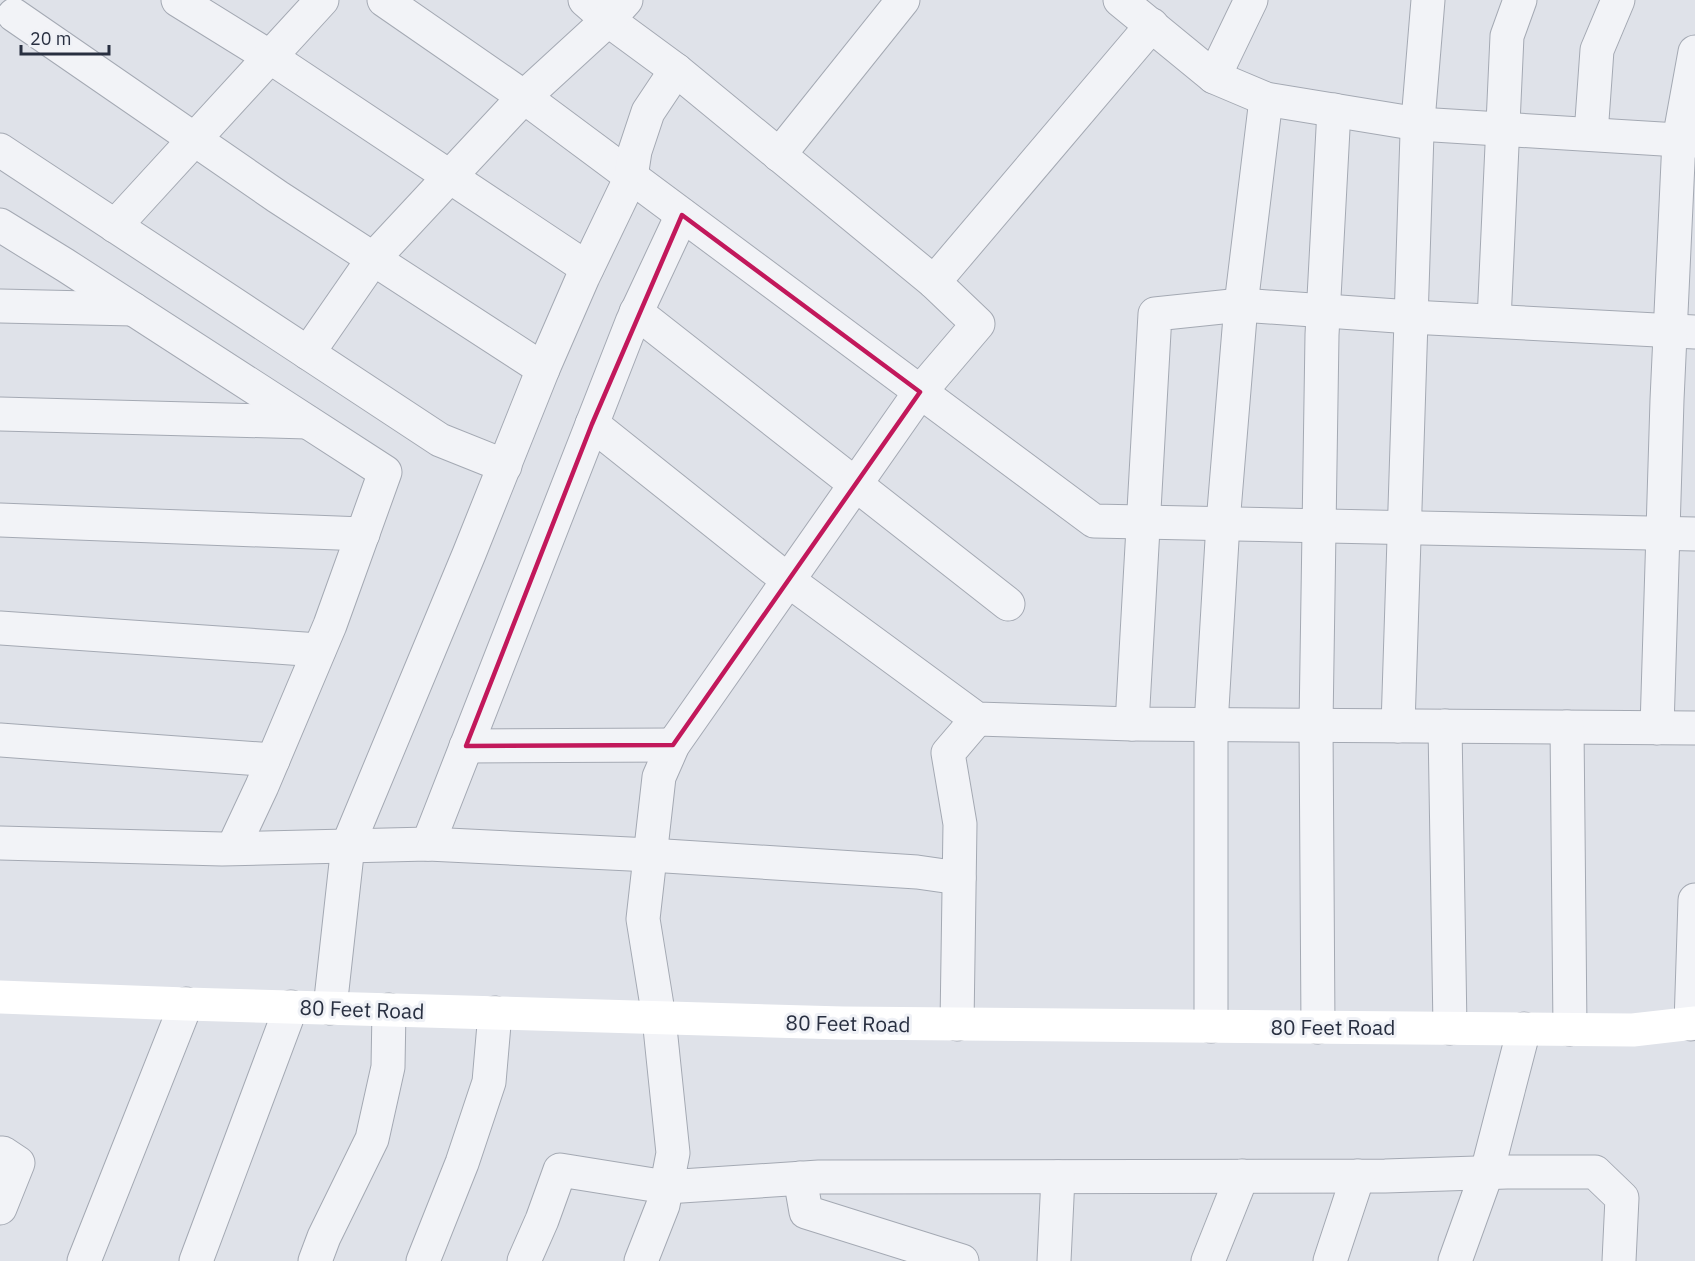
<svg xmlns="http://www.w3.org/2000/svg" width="1695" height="1261" font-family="'IBM Plex Sans',sans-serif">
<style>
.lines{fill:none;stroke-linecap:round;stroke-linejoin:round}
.street-casing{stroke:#a4a9b3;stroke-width:35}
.street{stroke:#f2f3f7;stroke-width:33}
.secondary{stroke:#fff;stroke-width:33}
.marked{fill:none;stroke:#c2185b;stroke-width:4.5;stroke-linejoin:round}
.labels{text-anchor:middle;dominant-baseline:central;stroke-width:6;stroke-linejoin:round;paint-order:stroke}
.street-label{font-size:21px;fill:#282f40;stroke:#eff1f6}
</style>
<rect width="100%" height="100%" fill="#dfe2e9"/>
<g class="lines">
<!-- street casing -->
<g class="street-casing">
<g id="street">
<path d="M178,0L270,57L587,268"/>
<path d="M384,0L524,97L1094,521L1695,534"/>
<path d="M585,0L608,20L676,70L934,282"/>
<path d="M1120,0L1214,77L1266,99L1418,124L1695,141"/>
<path d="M14,15L278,197L543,369"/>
<path d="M1214,77L1251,0"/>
<path d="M1591,134L1597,50L1618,0"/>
<path d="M0,150L440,440L505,466"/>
<path d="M779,155L903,0"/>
<path d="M0,225L65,265L385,472L330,625L262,786L233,848"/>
<path d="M115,226L322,0"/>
<path d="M0,306L133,309"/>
<path d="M636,312L1008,604"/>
<path d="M1494,321L1507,36L1520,0"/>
<path d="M308,353L373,259L524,97L608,20L626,0"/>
<path d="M0,414L307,422"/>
<path d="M592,424L789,581L977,719L1132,724L1695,728"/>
<path d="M0,520L363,534"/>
<path d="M0,628L319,650"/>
<path d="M1132,724L1155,314L1241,305L1411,317L1695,332"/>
<path d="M1398,726L1417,133L1428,0"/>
<path d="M1445,726L1450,1028"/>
<path d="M1567,727L1570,1029"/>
<path d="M1657,728L1667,400L1679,140L1695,52"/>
<path d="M0,740L273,760"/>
<path d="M466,746L673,745"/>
<path d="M0,843L222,849L428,844L650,855L917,872L959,878"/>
<path d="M428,844L632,322L682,215"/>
<path d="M330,1008L348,845L469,554L543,369L583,277L631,177L635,151L648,112L676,70"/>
<path d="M957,1024L960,824L948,753L977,719"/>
<path d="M1691,1024L1695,900"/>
<path d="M1211,1026V725L1223,523L1241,305L1266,99"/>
<path d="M1318,1027L1316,725L1322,335L1334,110"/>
<path d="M0,1153H3L18,1163L0,1208"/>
<path d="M800,1178L806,1212L962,1261"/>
<path d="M84,1261L186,1004"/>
<path d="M196,1261L291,1007"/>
<path d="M315,1261L324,1237L372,1139L388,1067L389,1010"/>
<path d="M423,1261L462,1163L489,1082L495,1013"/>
<path d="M524,1261L542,1220L560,1170L666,1187L819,1177L1385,1176L1507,1172H1595L1622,1198L1619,1261"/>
<path d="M641,1261L663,1205L673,1153L659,1018L643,919L659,777L673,745L920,392L978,324L934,282L1152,25"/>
<path d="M1054,1261L1058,1177"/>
<path d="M1208,1261L1242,1176"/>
<path d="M1330,1261L1358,1176"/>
<path d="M1455,1261L1487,1172L1524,1029"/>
</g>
</g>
<!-- street -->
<use href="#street" class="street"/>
<!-- secondary -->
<path class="secondary" d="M0,997L186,1004L843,1023L1633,1030L1695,1023"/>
</g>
<!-- marked area -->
<path class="marked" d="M682,215L920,392L673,745L466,746L592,424Z"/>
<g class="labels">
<!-- street labels -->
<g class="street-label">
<text transform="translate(362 1009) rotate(2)">80 Feet Road</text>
<text transform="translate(848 1023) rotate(1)">80 Feet Road</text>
<text x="1333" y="1027">80 Feet Road</text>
</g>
</g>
<!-- scale -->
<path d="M21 45v9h88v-9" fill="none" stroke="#282f40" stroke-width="3"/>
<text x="30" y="45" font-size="18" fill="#282f40" stroke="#eff1f6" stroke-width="4.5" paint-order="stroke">20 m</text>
</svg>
